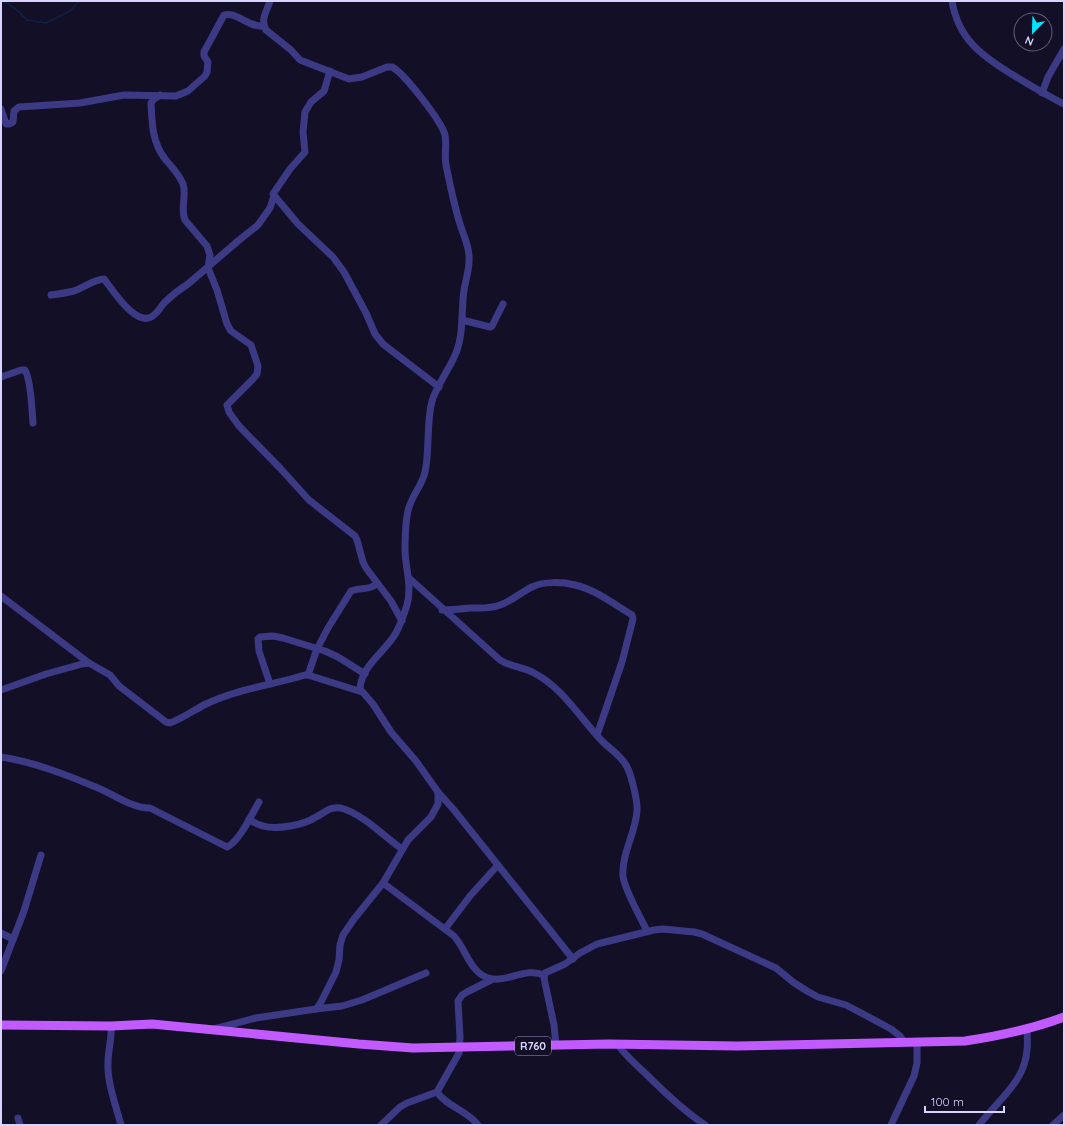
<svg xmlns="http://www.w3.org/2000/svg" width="1065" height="1126" font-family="Quicksand,sans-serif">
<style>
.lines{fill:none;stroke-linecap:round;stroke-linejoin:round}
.stream{stroke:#0c2248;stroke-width:1.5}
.minor{stroke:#3d3a85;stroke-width:7}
.major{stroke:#c25bff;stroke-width:9}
.labels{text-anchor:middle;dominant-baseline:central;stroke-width:3;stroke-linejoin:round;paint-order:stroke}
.shield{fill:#130f26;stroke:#9e99be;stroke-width:1}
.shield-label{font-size:11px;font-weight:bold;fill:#d9d4ff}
</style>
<rect width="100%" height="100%" fill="#130f26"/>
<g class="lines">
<!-- stream -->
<path class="stream" d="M2,1L9,4L20,13L27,20L46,23L70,11L79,1"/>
<!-- minor -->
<g class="minor">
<path d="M952,1C958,39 982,56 1013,75C1030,85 1046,95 1064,104"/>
<path d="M330,71L324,91L311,102L305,112L303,132L305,152L290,169L273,194L298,224L333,257L344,272L366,313L375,334L383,344L392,351L439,387"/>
<path d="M1042,93L1048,77L1064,49"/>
<path d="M160,95L153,100L151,103C152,123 152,142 165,159C172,167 179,174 183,184C187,196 180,208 185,220L207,246L210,255L208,268L217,290L227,324L231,331L251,345L258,366L257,374L253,379L227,405L229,412L239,426L280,468L309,500L355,536L357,540L363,562L366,568L391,601L402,621"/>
<path d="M1,109L6,124H9L13,122L14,111L19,107L80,103L124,95L176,96L188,91L205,76L207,72L208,62L204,56V52L224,15C236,11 249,28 264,26"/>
<path d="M51,295C59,294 66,293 74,291C83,288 95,279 104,279C113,290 137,330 154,315C158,312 161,307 164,303C171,296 180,289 188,284L238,241L258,225L270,208L274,196"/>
<path d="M462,320L490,327L492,326L503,304"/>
<path d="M1,377L21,370H25C31,380 32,410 33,423"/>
<path d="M409,578L500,660C511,667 523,667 534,673C563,688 580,718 602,741C610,749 622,756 627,767C631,774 638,802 637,811C636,831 621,856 623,876C624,889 641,918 647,931"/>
<path d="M1,596L89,663L110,675L119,686L166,722L170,723C183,718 194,710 206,704C237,689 272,685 305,675H308L362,692"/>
<path d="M442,610C452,610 461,609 470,608C481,608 490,609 500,605C512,601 521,592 532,587C544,581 563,582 575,585C596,590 614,604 632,615L633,619L622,662L597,735"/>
<path d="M308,675L317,649L328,628L351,591C361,587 370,591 377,583"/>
<path d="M270,684L259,651L258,639L260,637L273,636L283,638L325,651L338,657L365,674"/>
<path d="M1,690L46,674L82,664L89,663"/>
<path d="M1,757C34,762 67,775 98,788C113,794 134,809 150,808L227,847C239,842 252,814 259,802"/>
<path d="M438,792L454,810L573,959"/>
<path d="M249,819C253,822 258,825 263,826C277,830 304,825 316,817C326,812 331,805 344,809C363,815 385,837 402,849"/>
<path d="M383,883L454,936C464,947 467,962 478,972C499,991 522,965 544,975"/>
<path d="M445,929L470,896L498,865"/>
<path d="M1,933L13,939"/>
<path d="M1,971L24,911L41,855"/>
<path d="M316,1009L342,1006L362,1000L426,973"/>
<path d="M111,1026C112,1039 108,1050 108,1063C107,1082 116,1106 121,1125"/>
<path d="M214,1029L256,1018L316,1009L320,1004L336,972L339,960L340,945L343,935L354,919L383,883L408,840L431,817L438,804V792L416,761L391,732L373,704L360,689C361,667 383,653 394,636C400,627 403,616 407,605C412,587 406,570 405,552C405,539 405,524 408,511C411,496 422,486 425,472C430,449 426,424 432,401C436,387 450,368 456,353C464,333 461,310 464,290C466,278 470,268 469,256C469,246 463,234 460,224C454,205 450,185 446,165C444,155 447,145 445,135C442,122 404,73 392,67H387L362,77L349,79L300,60L291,50L266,30C260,19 267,11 270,1"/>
<path d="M556,1045L554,1025L545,983L544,977L545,973L565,964L580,953L597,944L654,930L663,929L694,932L702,934L776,968L793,982L807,991L818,997L846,1005L865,1015L891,1029L900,1036L904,1042"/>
<path d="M618,1045C626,1056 636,1065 646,1074C664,1092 684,1111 705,1125"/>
<path d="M437,1092C447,1107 467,1110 478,1125"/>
<path d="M18,1118L20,1125"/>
<path d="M381,1125L400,1107L407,1103L437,1092L459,1053L460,1037L458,1001L462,995L467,992L491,980"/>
<path d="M891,1125L914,1076L917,1063V1042"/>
<path d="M979,1125C997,1101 1025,1082 1027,1050C1028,1043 1027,1036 1027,1028"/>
<path d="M1053,1125L1064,1115"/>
</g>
<!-- major -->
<path class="major" d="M1,1025L111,1026L152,1024L359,1044L413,1048L609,1044L737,1046L965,1041C999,1036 1032,1029 1064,1017"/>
</g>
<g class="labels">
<!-- shield labels -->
<rect class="shield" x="515" y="1037" width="36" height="18" rx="3"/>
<g class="shield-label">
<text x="533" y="1046">R760</text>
</g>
</g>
<!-- border -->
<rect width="1065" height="1126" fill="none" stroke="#d9d4ff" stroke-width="4"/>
<!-- north arrow -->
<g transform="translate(1033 32) rotate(203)"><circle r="19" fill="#130f26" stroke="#625e7d"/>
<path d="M0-3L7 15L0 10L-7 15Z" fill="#00e5ff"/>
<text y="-6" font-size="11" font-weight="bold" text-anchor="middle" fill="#d9d4ff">N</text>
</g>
<!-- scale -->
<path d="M925 1106v6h79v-6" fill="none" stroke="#d9d4ff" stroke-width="2"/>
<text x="931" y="1106" font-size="12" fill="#d9d4ff" stroke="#130f26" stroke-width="3" paint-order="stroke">100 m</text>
</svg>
